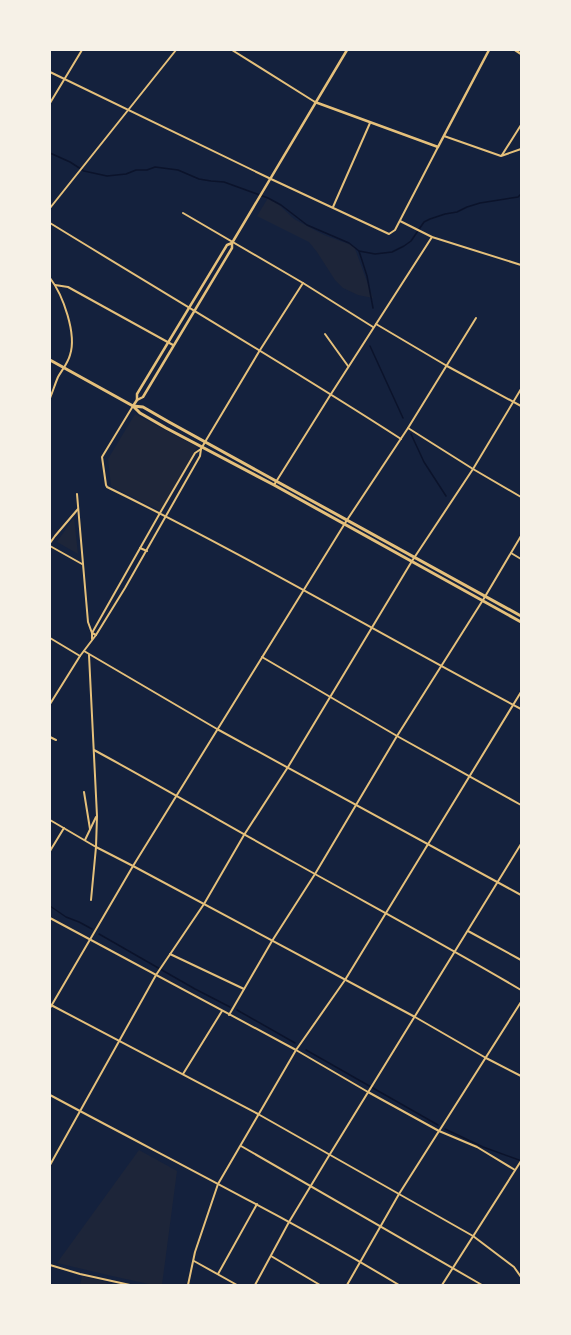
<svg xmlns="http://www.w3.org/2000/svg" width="571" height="1335" font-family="Quicksand,sans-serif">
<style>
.green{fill:#1d2539}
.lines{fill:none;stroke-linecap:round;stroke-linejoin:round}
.stream{stroke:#0b132b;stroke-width:1.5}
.minor{stroke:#e5c07b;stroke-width:2}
.tertiary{stroke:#e5c07b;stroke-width:2.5}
.secondary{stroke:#e5c07b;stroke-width:3}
</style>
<rect width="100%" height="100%" fill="#14213d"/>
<!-- green -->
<g class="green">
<path d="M268,198L279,205L294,219L324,235L354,246L373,298L358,295L343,288L335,280L317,252L309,242L257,216Z"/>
<path d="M135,414L197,447L161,511L111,486L108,459Z"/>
<path d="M74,517L78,554L57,542Z"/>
<path d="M139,1150L177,1171L162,1285H153L112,1276L57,1263Z"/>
<path d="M82,1276L107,1282L106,1285H80Z"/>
</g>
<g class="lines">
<!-- stream -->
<g class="stream">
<path d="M50,153L70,162L84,171L107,176L126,174L136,170H147L155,167L178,170L199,179L211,181L224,182L268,198L281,205L307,225L349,243L359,251L375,254L392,252L404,246L411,241L424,222L430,219L445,214L457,212L467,207L480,203L518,197L521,194"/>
<path d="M359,251L367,276L373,308"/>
<path d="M370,346L403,418"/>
<path d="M411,434L424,462L446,496"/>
<path d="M50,906L66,917L79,922L92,929"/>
<path d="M99,934L195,989L230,1007"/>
<path d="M237,1010L295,1043"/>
<path d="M306,1050L438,1125"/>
<path d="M445,1129L483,1147L519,1160"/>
</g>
<!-- minor -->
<g class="minor">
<path d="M232,50L315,102"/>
<path d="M50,72L271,179L389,234L395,230L438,147"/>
<path d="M50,103L82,50"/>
<path d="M444,136L501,156L521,149"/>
<path d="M502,155L521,125"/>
<path d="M333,207L370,123"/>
<path d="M50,208L176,50"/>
<path d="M183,213L303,283L373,327"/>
<path d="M400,221L432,237L521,265"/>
<path d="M50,223C167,295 285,364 401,439"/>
<path d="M50,278C63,295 77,334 70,355C68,363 62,370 58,377C55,384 53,391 50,398"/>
<path d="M55,285L68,287L173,345"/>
<path d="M376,324L447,366L521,406"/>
<path d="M325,334L348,366"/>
<path d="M133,406L102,457L106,485L107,487C248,556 383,636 521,709"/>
<path d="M408,428L473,469L521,497"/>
<path d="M274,485L331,394L432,237"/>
<path d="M77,494L88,622L92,633L96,635"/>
<path d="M50,543L55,536L78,509"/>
<path d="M50,546L82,564"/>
<path d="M140,548L147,551"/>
<path d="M511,553L521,559"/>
<path d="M50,638L80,656"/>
<path d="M92,639V633L160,513L195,453L201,449"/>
<path d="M84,651L217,729L521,895"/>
<path d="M89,655L97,816L96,847L91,900"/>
<path d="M262,657L397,736L521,805"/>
<path d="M50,704L80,656L96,635L125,588L200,456L201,449L205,442L260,350L303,283"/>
<path d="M50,737L56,740"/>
<path d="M94,750C162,787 229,826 297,864C372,906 447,946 521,990"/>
<path d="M84,792L90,829"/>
<path d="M50,820L96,847L133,866L415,1017L486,1058L521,1076"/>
<path d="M85,840L96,817"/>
<path d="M50,851L64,828"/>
<path d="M50,918L296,1050L368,1092L439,1131L477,1147L515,1170"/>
<path d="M468,931L521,960"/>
<path d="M170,954L244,989"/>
<path d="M51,1005L258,1114L473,1236L514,1267L521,1277"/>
<path d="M50,1008L133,866L347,520L408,428L476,318"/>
<path d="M229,1015L272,941L315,874L397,736L483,600L521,536"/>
<path d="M183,1074L222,1011"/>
<path d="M50,1095C167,1158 286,1217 399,1285"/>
<path d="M241,1146L482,1285"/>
<path d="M50,1165L156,975L204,904L244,835L288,767L412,561L473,469L521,389"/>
<path d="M271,1256L320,1285"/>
<path d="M194,1261L237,1285"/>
<path d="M50,1265L80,1274L130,1285"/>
<path d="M218,1274L257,1204"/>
<path d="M188,1285L195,1252L218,1184L296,1050L345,980L521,692"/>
<path d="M255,1285L289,1222L330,1154L521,844"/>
<path d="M347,1285L399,1194L521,1002"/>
<path d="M442,1285L521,1161"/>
</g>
<!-- tertiary -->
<g class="tertiary">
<path d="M515,50L521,54"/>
<path d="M315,102L438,147L489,50"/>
<path d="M137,400V394L227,245L232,243"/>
<path d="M133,406L137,400L143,397L232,248V243L347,50"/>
</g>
<!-- secondary -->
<g class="secondary">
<path d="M50,360L133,406L140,413L166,428L274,485L521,622"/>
<path d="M133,406L143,407L169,422L521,616"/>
</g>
</g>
<!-- border -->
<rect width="571" height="1335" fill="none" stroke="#f6f1e7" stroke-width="102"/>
</svg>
